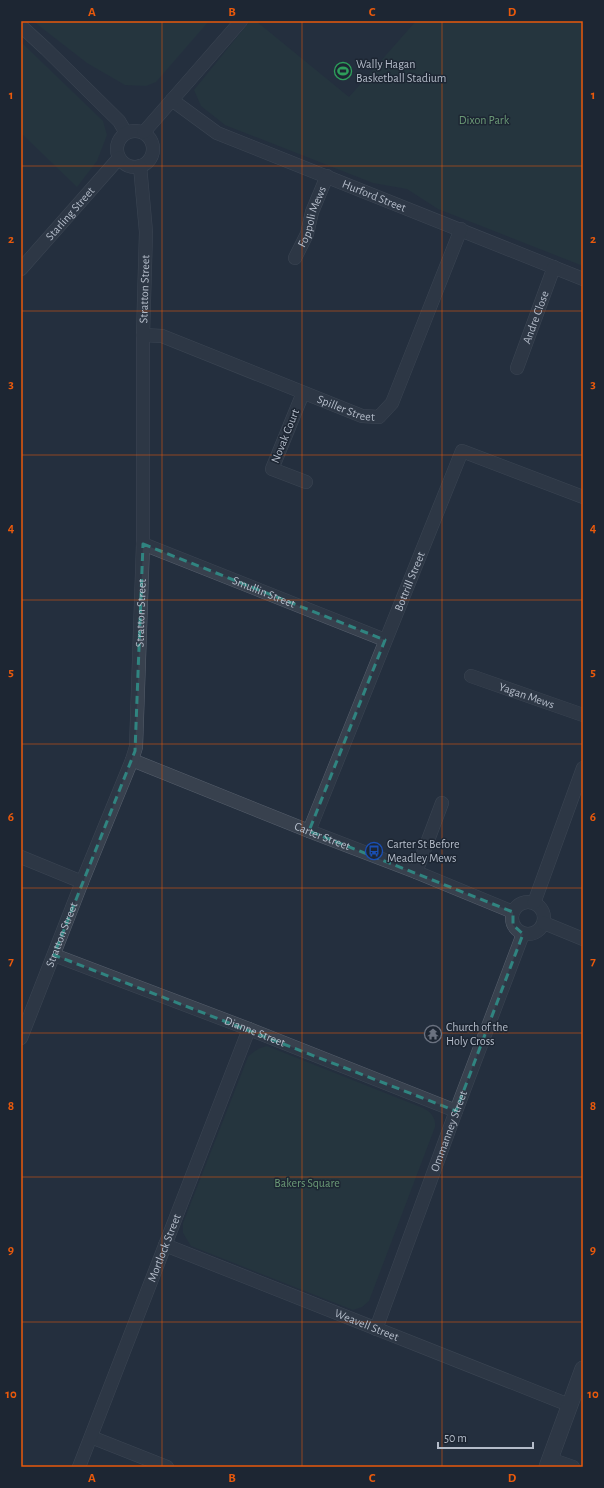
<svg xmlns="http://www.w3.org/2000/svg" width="604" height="1488" font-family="'Alegreya Sans',sans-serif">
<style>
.green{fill:#263c3f}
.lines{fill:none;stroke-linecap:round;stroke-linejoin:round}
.minor-casing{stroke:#565f6c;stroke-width:14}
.tertiary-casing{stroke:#565f6c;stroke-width:17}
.minor{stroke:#38414e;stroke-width:13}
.tertiary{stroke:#38414e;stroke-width:16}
.marked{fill:none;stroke:#308480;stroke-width:3;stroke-dasharray:8 5;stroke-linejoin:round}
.grid{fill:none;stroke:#e8590c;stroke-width:1;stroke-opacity:0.55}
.labels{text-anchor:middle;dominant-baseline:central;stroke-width:3;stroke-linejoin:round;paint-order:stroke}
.poi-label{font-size:12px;fill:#b4bcc9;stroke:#1d2633;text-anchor:start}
.park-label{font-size:12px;fill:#6b9a76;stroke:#1d2633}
.street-label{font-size:12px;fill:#b4bcc9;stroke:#1d2633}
.neatline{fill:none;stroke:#e8590c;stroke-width:1.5}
.grid-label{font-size:13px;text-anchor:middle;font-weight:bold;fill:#e8590c}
</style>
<rect width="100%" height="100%" fill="#242f3e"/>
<!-- green -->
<g class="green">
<path d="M33,21H209L156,82L146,86L125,85L87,63Z"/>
<path d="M250,21H256L349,97L416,21H583V266L438,209L407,189L373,183L225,125L201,106L194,90Z"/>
<path d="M21,42L103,121L107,135L97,161L77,187L21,133Z"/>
<path d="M267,1046L423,1108C431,1112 436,1118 435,1127L369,1301L362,1307L353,1310L191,1246L183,1233V1223L248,1057C254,1051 259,1048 267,1046Z"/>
</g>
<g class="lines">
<!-- minor casing -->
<g class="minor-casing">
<g id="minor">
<path d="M21,26L46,49L119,121L126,133"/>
<path id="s1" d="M172,100L217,133L583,279"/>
<circle cx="135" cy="149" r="18"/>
<path d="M144,132L241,21"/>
<path id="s2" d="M295,258L307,234L312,212L327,176"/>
<path id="s3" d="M21,269L119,158"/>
<path id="s4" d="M143,335L162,336L362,416L379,417L392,403L461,229"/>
<path id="s5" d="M517,368L554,267"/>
<path d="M303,393L272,469L306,482"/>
<path id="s6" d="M143,544L385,640"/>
<path id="s7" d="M471,676L583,715"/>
<path id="s8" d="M132,760L309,831L416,872L513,912"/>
<path id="s9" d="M309,831L462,451L583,497"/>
<path d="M21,857L82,882"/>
<path d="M416,872L442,803"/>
<circle cx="528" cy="918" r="16"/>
<path d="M534,903L583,768"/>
<path d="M544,923L583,939"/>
<path id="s10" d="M54,955L249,1029L456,1111"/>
<path id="s11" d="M21,1038L82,882L132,760L136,747L143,544V335L146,232L140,166"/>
<path id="s12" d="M165,1245L569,1405"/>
<path id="s13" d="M376,1329L456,1111L523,934"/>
<path d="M91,1437L167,1467"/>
<path d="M550,1459L573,1467"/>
<path id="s14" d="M79,1467L249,1029"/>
</g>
</g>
<!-- tertiary casing -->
<g class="tertiary-casing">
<path id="tertiary" d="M547,1467L583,1369"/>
</g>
<!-- minor -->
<use href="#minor" class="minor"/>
<!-- tertiary -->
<use href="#tertiary" class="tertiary"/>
</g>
<!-- marked area -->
<path d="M0 0H604V1488H0ZM143,544L385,640L309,831L513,912V925L523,934L456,1111L54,955L135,751Z" fill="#242f3e" fill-opacity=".55" fill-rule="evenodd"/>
<path class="marked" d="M143,544L385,640L309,831L513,912V925L523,934L456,1111L54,955L135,751Z"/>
<!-- grid -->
<path class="grid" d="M162,21V1467M302,21V1467M442,21V1467M21,166H583M21,311H583M21,455H583M21,600H583M21,744H583M21,888H583M21,1033H583M21,1177H583M21,1322H583"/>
<!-- icons -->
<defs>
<g id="stadium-ring" transform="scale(0.9)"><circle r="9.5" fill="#1d2633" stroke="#2e9e5b" stroke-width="1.5"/><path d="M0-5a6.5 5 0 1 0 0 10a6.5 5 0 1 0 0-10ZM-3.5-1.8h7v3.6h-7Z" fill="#2e9e5b"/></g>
<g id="bus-ring" transform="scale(0.9)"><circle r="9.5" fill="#1d2633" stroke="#1a4fb4" stroke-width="1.5"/><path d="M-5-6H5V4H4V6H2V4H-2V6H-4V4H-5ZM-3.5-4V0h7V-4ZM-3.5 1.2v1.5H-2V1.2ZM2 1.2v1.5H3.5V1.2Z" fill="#1a4fb4"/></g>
<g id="temple-ring" transform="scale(0.9)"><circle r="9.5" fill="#1d2633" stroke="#6b7280" stroke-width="1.5"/><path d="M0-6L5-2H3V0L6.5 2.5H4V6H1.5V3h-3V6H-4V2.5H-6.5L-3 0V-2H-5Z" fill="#6b7280"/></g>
</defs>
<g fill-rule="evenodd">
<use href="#stadium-ring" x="343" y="71"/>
<use href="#bus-ring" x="374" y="851"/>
<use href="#temple-ring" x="433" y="1034"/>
</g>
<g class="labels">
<!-- poi labels -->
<g class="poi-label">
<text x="356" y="64">Wally Hagan<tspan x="356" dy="14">Basketball Stadium</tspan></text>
<text x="387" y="844">Carter St Before<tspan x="387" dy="14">Meadley Mews</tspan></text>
<text x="446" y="1027">Church of the<tspan x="446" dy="14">Holy Cross</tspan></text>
</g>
<!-- park labels -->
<g class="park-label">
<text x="484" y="120">Dixon Park</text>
<text x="307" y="1183">Bakers Square</text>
</g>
<!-- street labels -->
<g class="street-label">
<text stroke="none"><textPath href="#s1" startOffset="225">Hurford Street</textPath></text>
<text stroke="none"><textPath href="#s3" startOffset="74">Starling Street</textPath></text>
<text stroke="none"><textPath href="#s2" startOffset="45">Foppoli Mews</textPath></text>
<text stroke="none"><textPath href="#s11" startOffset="771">Stratton Street</textPath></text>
<text stroke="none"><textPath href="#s5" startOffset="54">Andre Close</textPath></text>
<text stroke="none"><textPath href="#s4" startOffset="217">Spiller Street</textPath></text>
<text transform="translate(285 436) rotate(-68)">Novak Court</text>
<text stroke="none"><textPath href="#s9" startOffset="269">Bottrill Street</textPath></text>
<text stroke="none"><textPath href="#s6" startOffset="130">Smullin Street</textPath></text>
<text stroke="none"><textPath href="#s11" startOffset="447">Stratton Street</textPath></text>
<text stroke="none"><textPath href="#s7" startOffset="59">Yagan Mews</textPath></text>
<text stroke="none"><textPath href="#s8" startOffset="205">Carter Street</textPath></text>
<text stroke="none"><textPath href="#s11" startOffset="111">Stratton Street</textPath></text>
<text stroke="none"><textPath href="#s10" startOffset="215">Dianne Street</textPath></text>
<text stroke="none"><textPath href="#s13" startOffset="211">Ommanney Street</textPath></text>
<text stroke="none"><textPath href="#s14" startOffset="235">Mortlock Street</textPath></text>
<text stroke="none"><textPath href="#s12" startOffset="217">Weavell Street</textPath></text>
</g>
</g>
<!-- border -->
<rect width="604" height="1488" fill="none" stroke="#1d2633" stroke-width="44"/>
<!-- scale -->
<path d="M438 1442v6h95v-6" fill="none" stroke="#b4bcc9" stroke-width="2"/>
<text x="444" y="1442" font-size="12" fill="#b4bcc9" stroke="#1d2633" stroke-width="3" paint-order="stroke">50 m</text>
<rect x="22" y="22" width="560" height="1444" class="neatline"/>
<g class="grid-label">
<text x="92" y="16">A</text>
<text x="232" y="16">B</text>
<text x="372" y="16">C</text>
<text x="512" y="16">D</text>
<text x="11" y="99">1</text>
<text x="593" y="99">1</text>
<text x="11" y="243">2</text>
<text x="593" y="243">2</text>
<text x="11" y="388">3</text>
<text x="593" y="388">3</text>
<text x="11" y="532">4</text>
<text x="593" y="532">4</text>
<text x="11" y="676">5</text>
<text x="593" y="676">5</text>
<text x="11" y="821">6</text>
<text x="593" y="821">6</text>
<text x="11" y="965">7</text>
<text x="593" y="965">7</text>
<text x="11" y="1110">8</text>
<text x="593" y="1110">8</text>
<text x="11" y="1254">9</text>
<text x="593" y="1254">9</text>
<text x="11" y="1398">10</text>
<text x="593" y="1398">10</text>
<text x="92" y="1482">A</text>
<text x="232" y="1482">B</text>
<text x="372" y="1482">C</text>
<text x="512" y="1482">D</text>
</g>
</svg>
